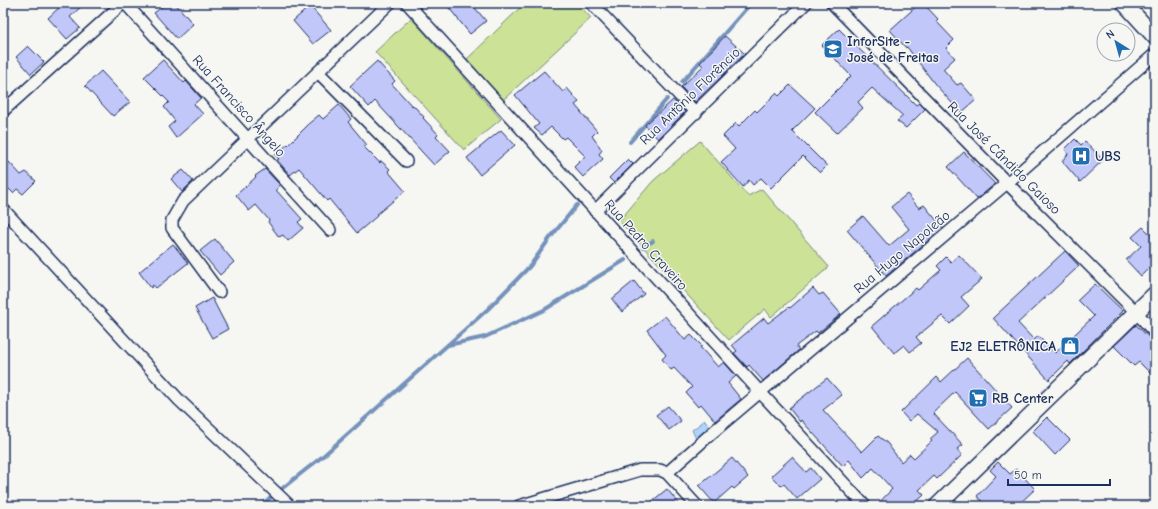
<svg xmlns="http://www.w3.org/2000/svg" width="1158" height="509" font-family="'Comic Neue',sans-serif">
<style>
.green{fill:#cce297;stroke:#74887a}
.water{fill:#b0d4f9;stroke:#7492bb}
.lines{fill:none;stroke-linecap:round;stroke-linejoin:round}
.stream{stroke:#7492bb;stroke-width:4}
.building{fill:#c2c7f9;stroke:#1b2f5e}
.street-casing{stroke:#1b2f5e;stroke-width:14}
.secondary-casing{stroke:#1b2f5e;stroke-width:18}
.street{stroke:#f6f6f2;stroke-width:11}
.secondary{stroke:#f6f6f2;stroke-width:15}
.labels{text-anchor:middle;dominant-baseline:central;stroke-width:3;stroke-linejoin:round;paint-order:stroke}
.poi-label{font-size:14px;font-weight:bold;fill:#1b2f5e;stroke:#f6f6f2;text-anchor:start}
.street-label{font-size:14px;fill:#1b2f5e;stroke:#f6f6f2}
</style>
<rect width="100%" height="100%" fill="#f6f6f2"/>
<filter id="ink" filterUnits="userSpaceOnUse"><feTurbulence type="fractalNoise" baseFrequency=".025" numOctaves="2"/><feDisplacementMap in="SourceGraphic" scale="8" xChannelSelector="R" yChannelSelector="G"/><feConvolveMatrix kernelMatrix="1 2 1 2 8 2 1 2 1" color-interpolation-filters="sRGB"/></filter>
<g filter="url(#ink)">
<!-- green -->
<g class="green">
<path d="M525,3H577L591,18L503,100L466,60Z"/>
<path d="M411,18L501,119L464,150L375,52Z"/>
<path d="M700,141L748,196L762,189L829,267L771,317L765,309L729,340L619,221L653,181Z"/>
</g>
<!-- water -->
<path class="water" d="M705,420L713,432L697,441L692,430Z"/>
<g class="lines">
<!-- stream -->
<g class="stream">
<path d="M682,82L751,3"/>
<path d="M630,142L667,99"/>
<path d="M643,247L653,241"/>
<path d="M448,345L485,337L544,310L625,260"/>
<path d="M260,506L323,456L488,309L530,266L550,238L577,205"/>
</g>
</g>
<!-- building -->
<g class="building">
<path d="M64,3H85L70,17L80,28L67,39L48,18Z"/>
<path d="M167,3H175L193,24L177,39L154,13Z"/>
<path d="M445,3H471L486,21L470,34Z"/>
<path d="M920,3H923L938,19L936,21L954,40L946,48L955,58L943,69L957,85L961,83L976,100L961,113L934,83L907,47L906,48L890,30Z"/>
<path d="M310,6L331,30L313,44L293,21Z"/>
<path d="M839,29L916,105L919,103L925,109L906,128L897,121L903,116L872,88L858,102L863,108L837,133L815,112L851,76L822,45Z"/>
<path d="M725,36L745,54L695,102L681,87L703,66L700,63Z"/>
<path d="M28,46L44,62L31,74L16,57Z"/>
<path d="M163,60L184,83L186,81L201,98L194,104L203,114L176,138L168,127L175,121L164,107L169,102L144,77Z"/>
<path d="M377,61L395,81L392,84L412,106L413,105L424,117L423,118L438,134L436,136L450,151L434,165L375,101L369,107L350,86Z"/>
<path d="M101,71L130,102L113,116L85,86Z"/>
<path d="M544,71L563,92L567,88L579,102L575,105L597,131L592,136L602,150L599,154L603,159L583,177L574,167L585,156L566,137L563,139L551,127L542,135L534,128L539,124L515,95Z"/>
<path d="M790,85L815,108L792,131L827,166L820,173L803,156L771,188L761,178L753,185L749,180L743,187L721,162L735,149L723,136L736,123L739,126L755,110L757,112L776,93L779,96Z"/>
<path d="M673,100L685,112L658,139L645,125Z"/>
<path d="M339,105L351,119L348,122L367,145L364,147L380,163L381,161L390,169L388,171L405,191L376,215L377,216L357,233L329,199L327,201L299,168L290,175L277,160L279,159L275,155L288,144V145L308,125H307L319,115L323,119Z"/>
<path d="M501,130L515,145L480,175L467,158Z"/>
<path d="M1075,139L1081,145L1085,141L1103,160L1080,182L1062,161L1068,154L1065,149Z"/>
<path d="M964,152L995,184L977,199L948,167Z"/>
<path d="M628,159L633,164L614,183L609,178Z"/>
<path d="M9,162L21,175L26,172L36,181L23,194L17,189L13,193L3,183V168Z"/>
<path d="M265,169L280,185L276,190L302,219L298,222L303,228L288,241L283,235L279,237L268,222L269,220L256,205L249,211L236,195L256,177L255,176Z"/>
<path d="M183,170L193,181L182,192L171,179Z"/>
<path d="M907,194L919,208L924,205L943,228L886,276L847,230L863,216L889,246L909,229L891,207Z"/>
<path d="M1143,227L1155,239V262L1141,276L1126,260L1141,246L1132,237Z"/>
<path d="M215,239L234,262L220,275L200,251Z"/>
<path d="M173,244L188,263L156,288L153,285L151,288L139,272Z"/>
<path d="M1065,251L1079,266L1018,323L1034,340L1038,336L1055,353L1094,316L1078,300L1095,284L1123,311L1070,364L1068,361L1049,380L993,318Z"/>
<path d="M959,255L982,279L961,297L969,306L950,324L942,316L916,337L921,343L910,352L904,345L894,353L872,326L916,288L918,290L941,270L937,266L946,257L951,262Z"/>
<path d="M634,281L644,294L622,312L612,299Z"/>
<path d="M813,288L819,295L823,293L841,314L818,333L816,331L796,346L799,350L763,381L749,365L747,367L734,353L737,351L732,345L764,318L768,323L789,307L790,308Z"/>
<path d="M212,298L228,329L212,338L195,308Z"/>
<path d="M665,316L685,340L691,335L702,346L700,347L718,367L724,362L736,376L728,383L741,399L715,421L701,404L698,407L686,393L692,387L674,368L671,370L662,359L666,355L647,330Z"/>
<path d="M1136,325L1155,343V378L1139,362L1134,366L1114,346Z"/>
<path d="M967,358L1012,408L989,429L955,392L933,413L963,445L957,449L962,455L937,479L934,476L919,490L924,495L912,506H876L892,489L873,468L863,478L849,460L843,466L801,420L800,422L789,408L827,378L842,395L823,410L862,452L878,436L887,443L901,462L910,454L914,458L932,441L930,439L938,432L917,414L909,421L901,412L937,377L941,382Z"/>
<path d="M668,406L681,421L669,430L656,415Z"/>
<path d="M1047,417L1070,440L1055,455L1033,431Z"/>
<path d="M792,457L806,472L811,468L820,479L797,499L784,484L781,486L771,476Z"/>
<path d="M732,458L748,477L734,489L732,487L714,503L699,486Z"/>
<path d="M998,462L1010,474L1016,469L1035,489L1017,506H986L977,496L996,476L990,470Z"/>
<path d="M667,489L681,506H646Z"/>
</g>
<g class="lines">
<!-- street casing -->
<g class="street-casing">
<g id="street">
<path d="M125,3L330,230"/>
<path d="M407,3L760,392L865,506"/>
<path d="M591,3L696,113"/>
<path d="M832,3L1007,183L1136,312L1155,333"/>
<path d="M318,72L406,161"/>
<path d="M3,111L123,3"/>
<path d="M3,209L179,400L290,506"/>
<path d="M595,211L806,3"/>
<path d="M219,292L172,228V220L183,201L390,3"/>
<path d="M667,473L713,432L1007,183L1155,54"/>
<path d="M519,506L640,470H660L667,473L697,506"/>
</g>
</g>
<!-- secondary casing -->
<g class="secondary-casing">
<g id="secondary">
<path d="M1124,3L1155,37"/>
<path d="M937,506L1155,294"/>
</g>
</g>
<!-- street -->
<use href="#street" class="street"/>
<!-- secondary -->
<use href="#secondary" class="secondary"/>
</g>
</g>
<!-- icons -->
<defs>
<g id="university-square" transform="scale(1)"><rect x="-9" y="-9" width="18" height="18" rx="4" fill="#1f6fb2" stroke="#f6f6f2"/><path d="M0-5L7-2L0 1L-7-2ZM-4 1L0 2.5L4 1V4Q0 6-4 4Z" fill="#fff"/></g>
<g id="hospital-square" transform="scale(1)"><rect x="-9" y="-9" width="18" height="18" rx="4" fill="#1f6fb2" stroke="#f6f6f2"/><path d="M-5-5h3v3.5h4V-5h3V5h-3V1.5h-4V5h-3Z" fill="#fff"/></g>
<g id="shop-square" transform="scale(1)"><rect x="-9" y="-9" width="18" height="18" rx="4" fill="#1f6fb2" stroke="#f6f6f2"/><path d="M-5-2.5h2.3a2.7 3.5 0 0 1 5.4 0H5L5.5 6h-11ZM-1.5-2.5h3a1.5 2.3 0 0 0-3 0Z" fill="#fff"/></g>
<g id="supermarket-square" transform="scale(1)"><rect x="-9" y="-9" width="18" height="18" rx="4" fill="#1f6fb2" stroke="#f6f6f2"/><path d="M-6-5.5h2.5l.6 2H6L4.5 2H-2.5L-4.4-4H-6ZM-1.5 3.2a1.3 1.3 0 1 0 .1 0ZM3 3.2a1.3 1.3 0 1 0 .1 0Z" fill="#fff"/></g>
</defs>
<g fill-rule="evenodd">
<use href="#university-square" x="833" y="49"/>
<use href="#hospital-square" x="1081" y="156"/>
<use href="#shop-square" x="1070" y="346"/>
<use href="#supermarket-square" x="978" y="398"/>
</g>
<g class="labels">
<!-- poi labels -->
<g class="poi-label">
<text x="847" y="41">InforSite -<tspan x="847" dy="16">José de Freitas</tspan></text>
<text x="1095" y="156">UBS</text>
<text x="1056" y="346" text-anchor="end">EJ2 ELETRÔNICA</text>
<text x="992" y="398">RB Center</text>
</g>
<!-- street labels -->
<g class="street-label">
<text transform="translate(690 96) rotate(-44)">Rua Antônio Florêncio</text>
<text transform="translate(239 106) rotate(48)">Rua Francisco Ângelo</text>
<text transform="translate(1004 158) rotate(45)">Rua José Cândido Gaioso</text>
<text transform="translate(646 245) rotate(48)">Rua Pedro Craveiro</text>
<text transform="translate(902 252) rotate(-40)">Rua Hugo Napoleão</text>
</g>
</g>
<!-- margin -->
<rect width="1158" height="509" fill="none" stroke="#f6f6f2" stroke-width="16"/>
<rect x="8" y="8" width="1142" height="493" fill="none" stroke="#1b2f5e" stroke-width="1.5" filter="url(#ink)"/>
<!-- north arrow -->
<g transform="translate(1116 42) rotate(323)"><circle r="19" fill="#f6f6f2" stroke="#9ea6b7"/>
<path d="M0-3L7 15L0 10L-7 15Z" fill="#1f6fb2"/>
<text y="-6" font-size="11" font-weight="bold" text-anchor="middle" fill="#1b2f5e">N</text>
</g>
<!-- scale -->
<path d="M1008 479v6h102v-6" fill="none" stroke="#1b2f5e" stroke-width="2"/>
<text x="1014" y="479" font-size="12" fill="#1b2f5e" stroke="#f6f6f2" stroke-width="3" paint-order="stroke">50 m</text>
</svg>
